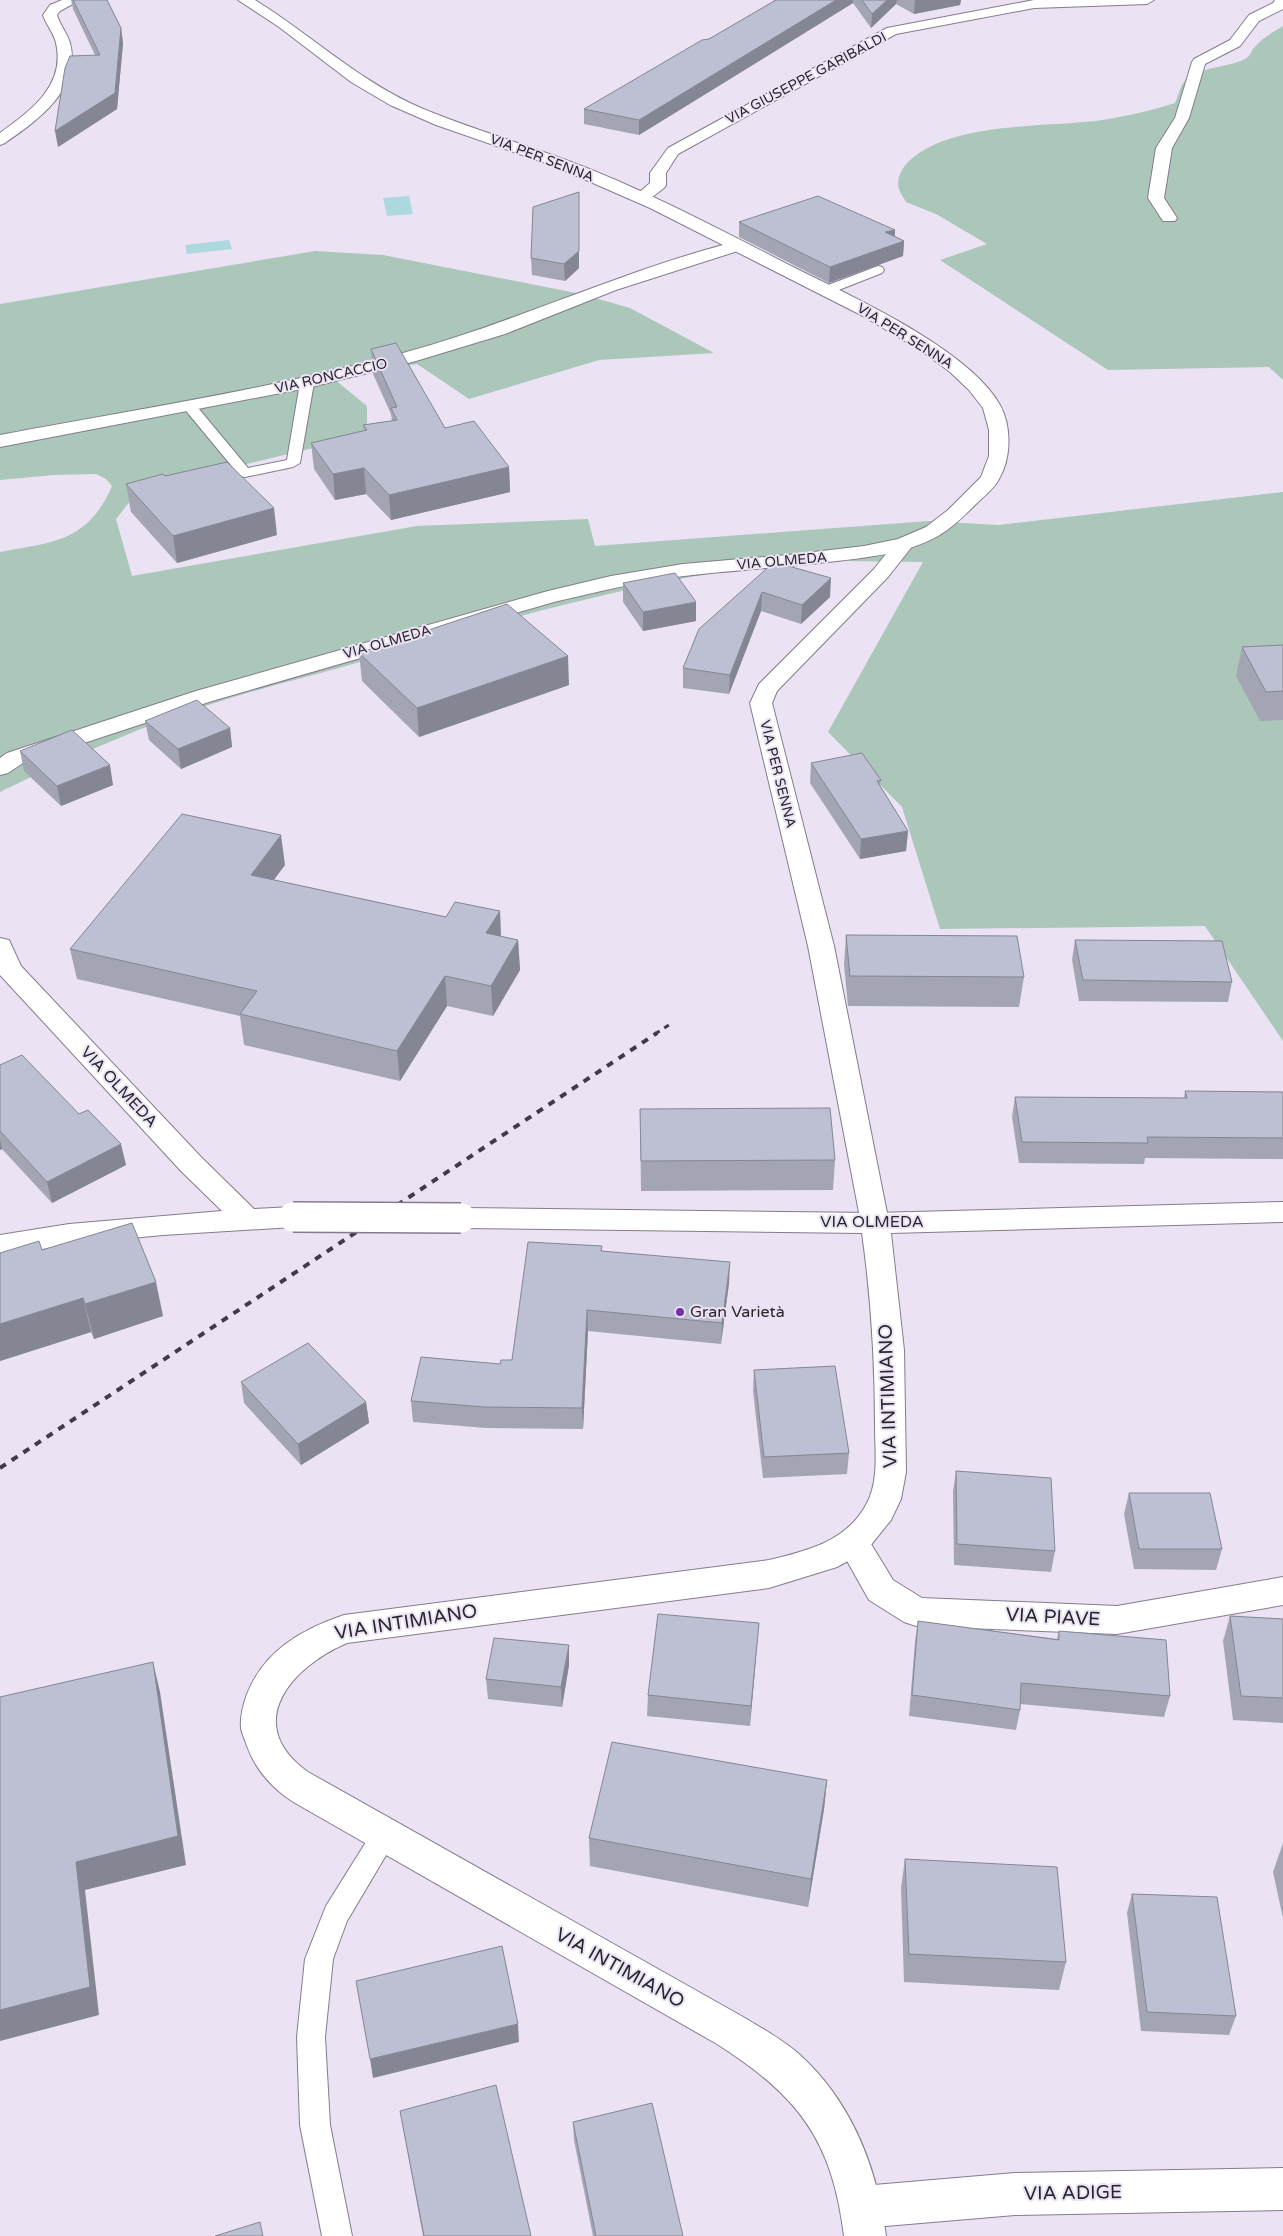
<svg xmlns="http://www.w3.org/2000/svg" width="1283" height="2236" font-family="'Varela Round',sans-serif">
<style>
.green{fill:#aac7b9}
.water{fill:#acd8de}
.lines{fill:none;stroke-linecap:round;stroke-linejoin:round}
.lane-casing{stroke:#847c8c;stroke-width:2}
.street-casing{stroke:#847c8c;stroke-width:2}
.secondary-casing{stroke:#847c8c;stroke-width:2}
.lane{fill:#fff;fill-rule:evenodd}
.street{fill:#fff;fill-rule:evenodd}
.secondary{fill:#fff;fill-rule:evenodd}
.rail-far1{stroke:#403c45;stroke-width:3;stroke-dasharray:5.5 5.5;stroke-linecap:butt}
.rail{stroke:#403c45;stroke-width:4;stroke-dasharray:7 7;stroke-linecap:butt}
.secondary-bridge-casing{stroke:#847c8c;stroke-width:32;stroke-linecap:butt}
.secondary-bridge{stroke:#fff;stroke-width:29}
.wall{fill:#a3a5b5}
.shaded-wall{fill:#848693}
.building{fill:#bdc0d2;stroke:#848693}
.poi-dot{fill:#7331a6;stroke:#ebe2f4;stroke-width:2}
.labels{text-anchor:middle;dominant-baseline:central;stroke-width:4;stroke-linejoin:round;paint-order:stroke}
.far-street-label{font-size:14px;fill:#28252c;stroke:#ebe2f4}
.street-label{font-size:16px;fill:#28252c;stroke:#ebe2f4}
.poi-label{font-size:16px;fill:#28252c;stroke:#ebe2f4;text-anchor:start}
.near-street-label{font-size:19px;fill:#28252c;stroke:#ebe2f4}
</style>
<rect width="100%" height="100%" fill="#ebe2f4"/>
<!-- green -->
<g class="green">
<path d="M1283,26V380L1269,367L1108,370L940,260L987,244L936,214L906,202C904,198 900,193 899,189C896,179 902,168 908,162C950,121 1045,128 1102,120C1127,116 1151,111 1175,103C1179,95 1180,84 1187,79C1203,65 1238,67 1249,56C1251,54 1252,49 1255,47C1262,38 1273,32 1283,26Z"/>
<path d="M315,251L383,255L581,294L630,308L714,353L599,360L469,399L417,364L334,379L367,406V435L139,490L116,519L132,576L417,526L588,519L595,546L929,521L998,525L1283,492V1041L1205,926L940,929L902,807L828,732L923,562C870,562 812,558 759,566C626,584 495,622 366,660C317,675 267,686 218,702C143,725 70,758 0,792V552C53,542 88,542 112,486L106,479L96,474L54,475L0,480V304Z"/>
</g>
<!-- water -->
<g class="water">
<path d="M409,196L413,214L387,216L383,198Z"/>
<path d="M229,240L232,249L187,254L185,245Z"/>
</g>
<g class="lines">
<!-- lane casing -->
<g class="lane-casing">
<g id="lane">
<path d="M878,266L882,267L884,270L882,273L831,293L827,294L821,290L823,287Z"/>
<path d="M307,379L314,383L300,463L293,467L245,477L240,476L182,406L184,403H194L248,468L287,460L300,383Z"/>
<path d="M385,1823L394,1826L398,1835L347,1921L333,1959L325,2037L330,2125L352,2236H322L300,2125L297,2037L305,1959L326,1906L376,1826Z"/>
</g>
</g>
<!-- street casing -->
<g class="street-casing">
<g id="street">
<path d="M62,0H80L60,11L57,15C60,25 67,33 70,43C82,89 38,120 5,143L0,145V133C30,111 66,86 56,43C54,33 46,25 43,15L50,5Z"/>
<path d="M1034,0H1154L1147,4L1034,8L896,34L678,154L666,173V185L664,188L647,201H635L633,198L650,183V173L668,148L887,28Z"/>
<path d="M1275,0H1283V9L1259,21L1240,46L1205,64L1189,118L1172,148L1164,198L1177,218L1175,221H1163L1148,198L1156,148L1175,118L1192,62L1194,59L1230,40L1249,15L1273,3Z"/>
<path d="M738,241L744,243L746,246L744,249L616,290L505,334L416,361L307,388L0,447V435C134,410 271,389 403,353C517,322 623,270 738,241Z"/>
<path d="M904,538L911,540L914,544L888,577L777,691L772,703L834,946L889,1223L885,1230L875,1233L865,1230L861,1223L808,946L750,703L759,684L874,569L897,540Z"/>
<path d="M853,1530L865,1534L893,1580L922,1598L1117,1606L1283,1577V1605L1117,1634L916,1626L904,1622L869,1600L837,1543L841,1534Z"/>
<path d="M1283,2168V2210L1015,2215L862,2228L847,2222L841,2207L847,2192L862,2186L1015,2173Z"/>
</g>
</g>
<!-- secondary casing -->
<g class="secondary-casing">
<g id="secondary">
<path d="M238,0H255L269,9C320,43 365,84 421,108C468,128 518,142 566,160C644,189 719,229 793,267C851,296 969,349 1000,405C1012,427 1011,459 999,479C994,489 983,497 975,505C964,516 952,528 938,536C908,553 871,557 837,561C786,567 735,570 684,576C640,581 597,592 554,602L212,701L23,763L8,773L0,775V758L7,753L196,691L548,591L611,576L683,564L789,555L864,546L898,539L926,527L948,510L981,477L989,456V430L983,408L969,390L950,372L923,352L863,316L650,208L554,166L436,125L390,105L351,82L279,27Z"/>
<path d="M0,938L9,940L21,966L201,1157L254,1209L293,1207L303,1210L307,1217L303,1224L293,1227L163,1235L69,1244L0,1257V1235L69,1224L222,1211L181,1171L0,975Z"/>
<path d="M1283,1202V1222L891,1233L904,1350L906,1472L901,1499L891,1520L866,1551L837,1567L769,1588L347,1643C291,1667 241,1724 308,1772L745,2018C763,2029 783,2040 799,2054C851,2101 877,2167 886,2236H844C832,2139 798,2096 717,2044L295,1803C274,1790 256,1771 247,1746C245,1740 242,1734 241,1728C240,1716 243,1705 247,1694C264,1651 302,1629 344,1615L769,1560C807,1551 848,1541 867,1503C879,1480 875,1451 875,1427C875,1362 871,1297 862,1233L461,1228L451,1225L447,1218L451,1211L461,1208L875,1213Z"/>
</g>
</g>
<!-- lane -->
<use href="#lane" class="lane"/>
<!-- street -->
<use href="#street" class="street"/>
<!-- secondary -->
<use href="#secondary" class="secondary"/>
<!-- rail-far1 -->
<path class="rail-far1" d="M655,1034L672,1023"/>
<!-- rail -->
<path class="rail" d="M0,1468L657,1033"/>
<!-- secondary-bridge casing -->
<g class="secondary-bridge-casing">
<path id="secondary-bridge" d="M293,1217L461,1218"/>
</g>
<!-- secondary-bridge -->
<use href="#secondary-bridge" class="secondary-bridge"/>
</g>
<!-- wall -->
<g class="wall">
<path d="M71,0H107L121,28L123,43L117,109L58,147L95,55L73,9Z"/>
<path d="M773,0H961L960,5L914,14L896,4L871,28L853,3L639,135L584,124V109L709,39L774,1Z"/>
<path d="M533,207L579,268L565,281L532,275L531,258Z"/>
<path d="M739,222L895,230V236L904,241L903,256L829,283L739,237Z"/>
<path d="M371,349L445,428L509,467L510,492L391,520L366,494L335,500L314,469L311,443L364,431L363,425L392,421L391,414L373,374Z"/>
<path d="M165,476L277,535L177,563L131,512L126,484Z"/>
<path d="M774,562L830,597L801,624L761,611L729,694L683,688V668Z"/>
<path d="M623,583L696,621L643,631L623,602Z"/>
<path d="M1283,645V720L1260,721L1236,676L1242,647Z"/>
<path d="M359,653L569,685L419,737L362,681Z"/>
<path d="M145,721L230,728L232,747L181,769L149,740Z"/>
<path d="M20,751L113,785L61,806L24,771Z"/>
<path d="M811,763L881,780L880,786L908,831L906,851L860,859L810,783Z"/>
<path d="M285,865L274,880L446,917L500,911L501,937L518,940L520,970L493,1016L447,1006L400,1081L244,1045L240,1016L77,979L70,949Z"/>
<path d="M846,935L1024,977L1019,1007L848,1006L844,965Z"/>
<path d="M1075,940L1232,982L1228,1002L1079,1001L1072,960Z"/>
<path d="M0,1065L126,1165L52,1203L2,1149L0,1150Z"/>
<path d="M1185,1091L1283,1092V1159L1145,1158L1144,1164L1019,1163L1012,1117L1015,1097L1184,1098Z"/>
<path d="M640,1109L835,1160L833,1190L641,1191Z"/>
<path d="M602,1246V1251L729,1283L721,1344L588,1331L583,1429L486,1428L413,1422L411,1401L500,1364L512,1360Z"/>
<path d="M42,1250L163,1316L94,1339L91,1332L0,1361V1253Z"/>
<path d="M754,1370L849,1453L847,1474L763,1478L753,1391Z"/>
<path d="M241,1382L366,1402L369,1423L301,1465L244,1403Z"/>
<path d="M956,1471L1055,1551L1051,1572L954,1565L953,1492Z"/>
<path d="M1129,1493L1222,1549L1216,1570L1134,1569L1124,1514Z"/>
<path d="M1230,1616L1283,1619V1723L1233,1720L1223,1641Z"/>
<path d="M918,1621L1057,1639L1059,1631L1170,1696L1164,1717L1020,1704V1710L1016,1730L909,1716L915,1642Z"/>
<path d="M759,1623L750,1726L647,1716L648,1695Z"/>
<path d="M569,1665L562,1707L488,1699L486,1679Z"/>
<path d="M827,1780L824,1809L808,1907L590,1866L589,1838Z"/>
<path d="M1283,1843V1918L1273,1872Z"/>
<path d="M905,1859L1066,1962L1059,1990L904,1982L901,1888Z"/>
<path d="M1132,1894L1236,2016L1229,2035L1141,2031L1127,1913Z"/>
<path d="M400,2111L531,2236H423L405,2138Z"/>
<path d="M573,2122L683,2236H593L574,2140Z"/>
</g>
<!-- shaded-wall -->
<g class="shaded-wall">
<path d="M836,0H853V3L639,135V120Z"/>
<path d="M887,0H897L896,4L871,28L872,14Z"/>
<path d="M915,0H961L960,5L914,14Z"/>
<path d="M121,28L123,43L117,109L58,147L55,131Z"/>
<path d="M579,192V268L565,281L564,264Z"/>
<path d="M895,230L894,244L904,241L903,256L829,283L830,267L885,232Z"/>
<path d="M509,467L510,492L391,520L389,495Z"/>
<path d="M364,468L366,494L335,500L333,474Z"/>
<path d="M274,508L277,535L177,563L173,536Z"/>
<path d="M831,578L830,597L801,624L802,605Z"/>
<path d="M762,592L761,611L729,694L730,675Z"/>
<path d="M696,602V621L643,631V612Z"/>
<path d="M568,656L569,685L419,737L417,708Z"/>
<path d="M230,728L232,747L181,769L178,749Z"/>
<path d="M110,765L113,785L61,806L57,786Z"/>
<path d="M908,831L906,851L860,859L861,839Z"/>
<path d="M281,835L285,865L255,904L251,875Z"/>
<path d="M500,911L501,941L486,933Z"/>
<path d="M518,940L520,970L493,1016L491,986Z"/>
<path d="M445,976L447,1006L400,1081L397,1051Z"/>
<path d="M0,1140L2,1149L0,1150Z"/>
<path d="M121,1144L126,1165L52,1203L47,1182Z"/>
<path d="M730,1262L729,1283L721,1344L722,1323Z"/>
<path d="M156,1282L163,1316L94,1339L85,1304Z"/>
<path d="M83,1298L91,1332L0,1361V1324Z"/>
<path d="M587,1310L588,1331L583,1429L582,1408Z"/>
<path d="M366,1402L369,1423L301,1465L298,1444Z"/>
<path d="M759,1623L757,1644L750,1726L751,1706Z"/>
<path d="M569,1645V1665L562,1707L561,1687Z"/>
<path d="M153,1662L160,1692L186,1865L85,1890L99,2015L0,2041V2010L76,1862Z"/>
<path d="M827,1780L824,1809L808,1907L811,1879Z"/>
<path d="M518,2024L519,2042L373,2078L370,2059Z"/>
</g>
<!-- building -->
<g class="building">
<path d="M73,0H107L121,28L115,93L55,131L65,68L70,56L100,55Z"/>
<path d="M776,0H836L639,120L584,109L702,40L709,39Z"/>
<path d="M862,0H887L872,14Z"/>
<path d="M579,192V251L564,264L531,258L533,207Z"/>
<path d="M818,196L895,230L885,232L904,241L830,267L739,222Z"/>
<path d="M396,343L445,428L474,421L509,467L389,495L364,468L333,474L311,443L367,430L363,425L397,420L391,408L397,407L371,349Z"/>
<path d="M227,462L274,508L173,536L126,484L163,474L165,476Z"/>
<path d="M774,562L831,578L802,605L762,592L730,675L683,668L699,629Z"/>
<path d="M675,573L696,602L643,612L623,583Z"/>
<path d="M507,604L568,656L417,708L359,653Z"/>
<path d="M1283,645V691L1266,692L1242,647Z"/>
<path d="M197,700L230,728L178,749L145,721Z"/>
<path d="M72,730L110,765L57,786L20,751Z"/>
<path d="M862,753L881,780L877,781L908,831L861,839L811,763Z"/>
<path d="M182,814L281,835L251,875L446,917L455,902L500,911L486,933L518,940L491,986L445,976L397,1051L240,1014L257,991L70,949Z"/>
<path d="M846,935L1017,936L1024,977L850,976Z"/>
<path d="M1075,940L1222,941L1232,982L1083,980Z"/>
<path d="M22,1055L79,1114L88,1110L121,1144L47,1182L0,1131V1065Z"/>
<path d="M1185,1091L1283,1092V1138L1147,1137L1148,1143L1022,1142L1015,1097L1187,1098Z"/>
<path d="M830,1108L835,1160L641,1161L640,1109Z"/>
<path d="M132,1223L156,1282L85,1304L83,1298L0,1324V1253L39,1241L42,1250Z"/>
<path d="M528,1242L602,1246L601,1251L730,1262L722,1323L587,1310L582,1408L484,1407L411,1401L421,1357L500,1364L501,1360H512Z"/>
<path d="M308,1343L366,1402L298,1444L241,1382Z"/>
<path d="M835,1366L849,1453L764,1457L754,1370Z"/>
<path d="M956,1471L1051,1478L1055,1551L957,1544Z"/>
<path d="M1129,1493H1210L1222,1549H1139Z"/>
<path d="M658,1614L759,1623L751,1706L648,1695Z"/>
<path d="M1230,1616L1283,1619V1698L1241,1696Z"/>
<path d="M918,1621L1059,1640V1631L1166,1640L1170,1696L1021,1683L1020,1710L912,1695Z"/>
<path d="M494,1638L569,1645L561,1687L486,1679Z"/>
<path d="M153,1662L178,1836L76,1862L90,1987L0,2010V1697Z"/>
<path d="M612,1742L827,1780L811,1879L589,1838Z"/>
<path d="M905,1859L1057,1867L1066,1962L909,1954Z"/>
<path d="M1132,1894L1217,1897L1236,2016L1147,2012Z"/>
<path d="M502,1946L518,2024L370,2059L356,1981Z"/>
<path d="M496,2085L531,2236H424L400,2111Z"/>
<path d="M652,2103L683,2236H596L573,2122Z"/>
<path d="M260,2222L263,2236H215Z"/>
</g>
<!-- markers -->
<circle class="poi-dot" cx="680" cy="1312" r="5"/>
<g class="labels">
<!-- far-street labels -->
<g class="far-street-label">
<text transform="translate(806 78) rotate(-28)">VIA GIUSEPPE GARIBALDI</text>
<text transform="translate(542 158) rotate(21)">VIA PER SENNA</text>
<text transform="translate(905 336) rotate(32)">VIA PER SENNA</text>
<text transform="translate(331 376) rotate(-13)">VIA RONCACCIO</text>
<text transform="translate(782 561) rotate(-5)">VIA OLMEDA</text>
<text transform="translate(387 642) rotate(-16)">VIA OLMEDA</text>
<text transform="translate(778 774) rotate(76)">VIA PER SENNA</text>
</g>
<!-- street labels -->
<g class="street-label">
<text transform="translate(119 1087) rotate(47)">VIA OLMEDA</text>
<text x="872" y="1222">VIA OLMEDA</text>
</g>
<!-- poi labels -->
<g class="poi-label">
<text x="690" y="1312">Gran Varietà</text>
</g>
<!-- near-street labels -->
<g class="near-street-label">
<text transform="translate(888 1396) rotate(-92)">VIA INTIMIANO</text>
<text transform="translate(1053 1617) rotate(3)">VIA PIAVE</text>
<text transform="translate(406 1622) rotate(-9)">VIA INTIMIANO</text>
<text transform="translate(620 1968) rotate(29)">VIA INTIMIANO</text>
<text transform="translate(1073 2193) rotate(-1)">VIA ADIGE</text>
</g>
</g>
</svg>
